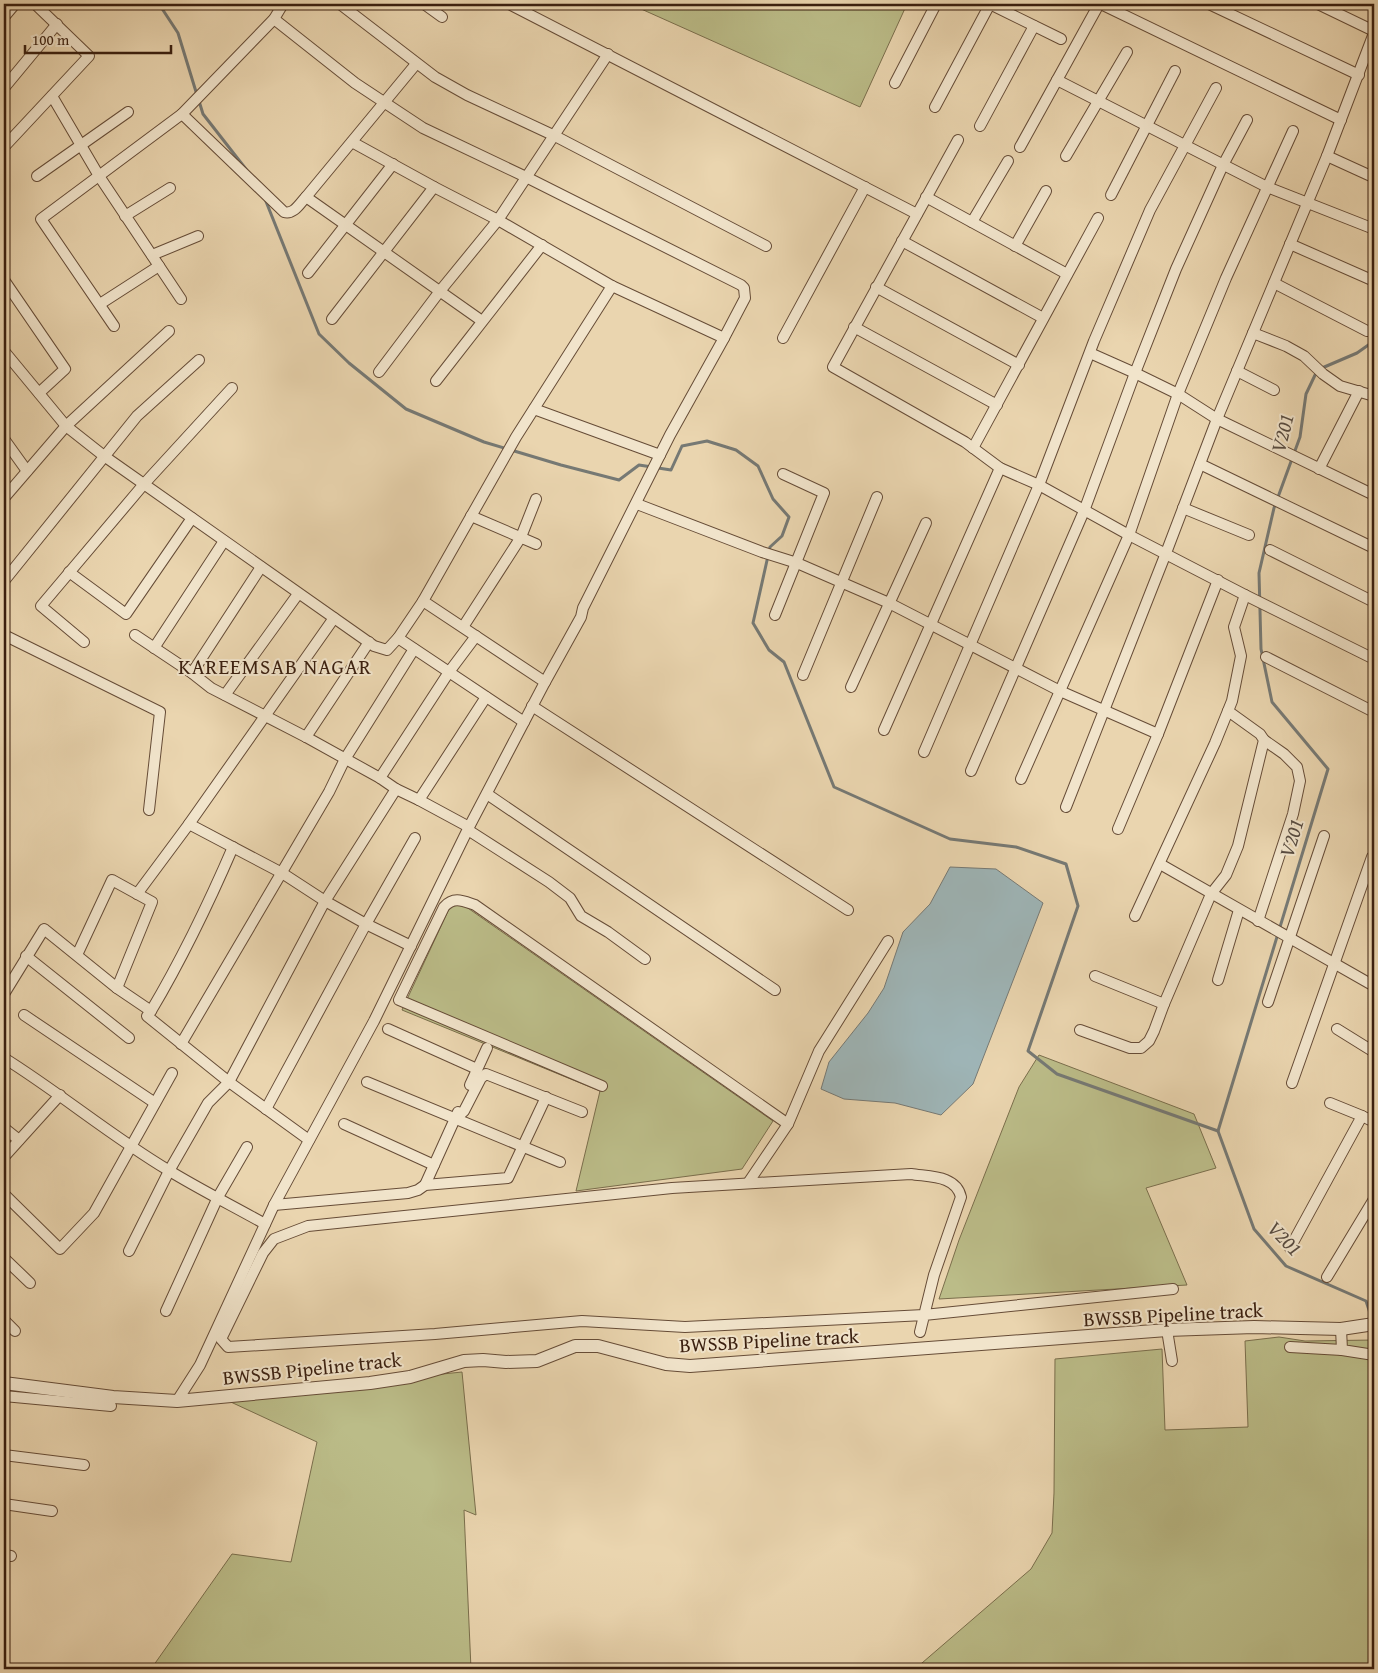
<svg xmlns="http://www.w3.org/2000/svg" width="1378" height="1673" font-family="'Gentium Book Plus',serif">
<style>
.green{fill:#bbbc88;stroke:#7a6e4c}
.water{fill:#9eb5b7;stroke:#767974}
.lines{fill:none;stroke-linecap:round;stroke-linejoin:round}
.stream{stroke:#767974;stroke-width:3}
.minor-casing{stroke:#664c37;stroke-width:12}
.tertiary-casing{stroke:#664c37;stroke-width:14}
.minor{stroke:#f1e4cb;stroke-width:10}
.tertiary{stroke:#f1e4cb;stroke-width:12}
.labels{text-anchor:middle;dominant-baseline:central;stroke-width:4;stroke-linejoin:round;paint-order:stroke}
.street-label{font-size:20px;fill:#3a1f0f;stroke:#f1e4cb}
.water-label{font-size:21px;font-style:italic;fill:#584c41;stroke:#f1e4cb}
.neighbourhood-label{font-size:21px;letter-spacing:1px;fill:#3a1f0f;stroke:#f1e4cb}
</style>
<rect width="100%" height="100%" fill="#ead5af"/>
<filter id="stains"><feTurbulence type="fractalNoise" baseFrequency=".004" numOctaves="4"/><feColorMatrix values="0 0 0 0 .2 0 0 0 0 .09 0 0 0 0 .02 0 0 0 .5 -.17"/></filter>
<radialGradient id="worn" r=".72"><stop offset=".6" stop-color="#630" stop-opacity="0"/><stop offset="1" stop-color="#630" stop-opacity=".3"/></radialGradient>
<!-- green -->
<g class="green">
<path d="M630,4H907L860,107Z"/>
<path d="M462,904L773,1121L742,1169L576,1191L600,1091L402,1010L450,907Z"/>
<path d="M1039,1055L1194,1114L1216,1168L1146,1188L1187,1285L939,1299L959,1240L1019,1087Z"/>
<path d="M1279,1337L1305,1341L1374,1340V1669H915L1031,1569L1052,1533L1054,1493L1055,1359L1162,1349L1165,1430L1248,1427L1245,1341Z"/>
<path d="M462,1372L476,1515L464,1510L471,1669H151L232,1554L291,1562L317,1442L220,1397Z"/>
</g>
<!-- water -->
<path class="water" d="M950,867L996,869L1043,903L973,1084L941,1115L895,1103L844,1099L821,1089L829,1062L868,1013L884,988L903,932L930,904Z"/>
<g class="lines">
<!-- stream -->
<g class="stream">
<path d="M159,4L178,33L197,95"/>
<path d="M199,101L203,114L249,173"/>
<path d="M265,199L319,334L349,363L406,409L484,442L561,465L619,480L639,465L671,470L682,446L707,441L736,450L758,466L773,499L789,517L782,536L770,547L753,623L769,650L784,662L834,787L950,839L1016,847L1066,864L1078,906L1028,1051L1057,1074L1218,1131"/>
<path d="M1322,368L1357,353L1374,341"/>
<path d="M1317,371L1306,394L1300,437L1274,508L1259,573L1261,649L1272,702L1328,769L1218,1131L1254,1229L1286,1266L1366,1301L1373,1322"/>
</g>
<!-- minor casing -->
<g class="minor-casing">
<g id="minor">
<path d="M340,4L435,77L467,95L555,136L766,246"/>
<path d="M424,4L442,17"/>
<path d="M509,4L917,214"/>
<path d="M990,4L1061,39"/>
<path d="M1101,4L1341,120"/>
<path d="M1209,4L1359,75"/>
<path d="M1318,4L1374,31"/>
<path d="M4,17L15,4"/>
<path d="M274,19L355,83L423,128L526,177L741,285L744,288L745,298L724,338"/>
<path d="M1057,80L1267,187L1374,229"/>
<path d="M895,83L936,4"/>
<path d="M4,88L57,24"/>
<path d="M52,96L99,176L181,299"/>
<path d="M935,107L990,4"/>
<path d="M182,114L284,212C294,215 300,203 306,197L416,64"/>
<path d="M980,126L1034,26"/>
<path d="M958,140L833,367L965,442L1000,468L1039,485L1129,535L1245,595L1374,659"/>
<path d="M352,142L434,187L498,220L612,286L724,338L670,435L583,608L581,617L545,682"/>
<path d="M4,147L89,56L35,4"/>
<path d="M1020,147L1099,4"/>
<path d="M1066,156L1127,52"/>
<path d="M1327,156L1373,177"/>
<path d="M37,176L128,112"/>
<path d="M1111,195L1175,71"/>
<path d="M306,197L482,321"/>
<path d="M926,197L1067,274"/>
<path d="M125,216L170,188"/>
<path d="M972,222L1008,161"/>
<path d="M902,241L1043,318"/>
<path d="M1290,244L1374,281"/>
<path d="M1015,246L1046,191"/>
<path d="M152,255L198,236"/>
<path d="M308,273L393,164"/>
<path d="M4,280L65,369L39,393"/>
<path d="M1274,283L1367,331"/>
<path d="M876,287L1019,365"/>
<path d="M100,304L159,266"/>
<path d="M332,319L434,187"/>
<path d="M114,326L41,219L182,114L274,19L283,4"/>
<path d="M854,327L997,405"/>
<path d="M1253,333L1286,346L1304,356L1323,374L1340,386L1374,396"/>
<path d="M783,338L865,187"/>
<path d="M4,351L66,426L104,456L374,646L387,650L398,638"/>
<path d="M1090,353L1135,373L1178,394L1217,419L1374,495"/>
<path d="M1237,371L1274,390"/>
<path d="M379,372L440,291L498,220L608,54"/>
<path d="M436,381L542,245"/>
<path d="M534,409L660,455"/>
<path d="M4,439L27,471"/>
<path d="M973,448L1098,218"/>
<path d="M1200,464L1374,548"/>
<path d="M1319,469L1359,391"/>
<path d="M4,498L66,426L169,331"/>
<path d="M637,504L762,552L797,563L889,603L1060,691L1158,734"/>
<path d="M1183,508L1249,535"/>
<path d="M471,516L536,544"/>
<path d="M1270,550L1374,602"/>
<path d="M69,572L126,614L192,518"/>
<path d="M4,581L137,416L199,360"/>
<path d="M423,601L398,638L524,722"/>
<path d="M775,615L824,493L783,474"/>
<path d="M463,627L521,537L536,499"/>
<path d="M4,635L160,712L149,810"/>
<path d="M135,635L192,673L211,688L306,737L380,778L396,789L419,800"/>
<path d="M84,642L41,606L144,484L232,388"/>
<path d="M154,648L224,541"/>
<path d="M1266,657L1374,712"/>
<path d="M192,673L261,567"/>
<path d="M803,675L877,497"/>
<path d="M851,687L926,523"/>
<path d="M225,695L298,594"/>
<path d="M532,706L848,910"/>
<path d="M884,730L1000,468"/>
<path d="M306,737L369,642"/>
<path d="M924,752L1039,485L1094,341L1150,210L1216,88"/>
<path d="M971,771L1084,511L1135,373L1176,269L1223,165L1247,120"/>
<path d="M1374,772V771"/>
<path d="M380,778L449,672L476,636"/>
<path d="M1021,779L1129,535L1178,394L1226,278L1293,131"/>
<path d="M487,794L775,990"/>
<path d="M1066,807L1166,553L1217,419L1327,156L1374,33"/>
<path d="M469,827L419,800L486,697"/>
<path d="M1118,829L1158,734L1218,580"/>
<path d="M468,830L549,882L570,898L581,916L608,932L645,959"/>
<path d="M1160,864L1374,986"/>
<path d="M137,894L189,824"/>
<path d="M1135,916L1215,743L1232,701L1241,656L1234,627L1245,595"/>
<path d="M1258,921L1293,814L1300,781L1297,767L1284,754L1264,740"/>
<path d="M411,946L366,924L415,838"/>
<path d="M77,955L112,880L152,902L117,988"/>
<path d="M26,956L129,1038"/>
<path d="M1095,976L1164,1004L1211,894L1226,875L1238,846L1264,740L1260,734L1228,711"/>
<path d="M1218,980L1239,910"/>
<path d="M4,994L44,929L117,988L151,1011L147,1016L229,1082L309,1140"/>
<path d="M1268,1002L1324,836"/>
<path d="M151,1011C183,957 208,905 233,847"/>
<path d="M24,1015L155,1103"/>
<path d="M388,1029L477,1069"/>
<path d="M1337,1029L1374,1052"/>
<path d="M1080,1030L1130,1048H1141L1149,1041L1154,1031L1164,1004"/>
<path d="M181,1044L329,792L345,759L414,649"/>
<path d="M4,1058C60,1093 111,1136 168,1170C199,1189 233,1206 265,1224"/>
<path d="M367,1082L560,1162"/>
<path d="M1292,1083L1372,857L1374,855"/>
<path d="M470,1085L487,1048"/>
<path d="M602,1086L399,1000L444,907C454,896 463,901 475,905L788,1124L819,1051L888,941"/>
<path d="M1330,1103L1362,1116"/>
<path d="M266,1109L366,924L325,901L282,873L189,824L334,618"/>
<path d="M455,1119L464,1111L481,1078L486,1074L582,1112"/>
<path d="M344,1124L434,1165"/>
<path d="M4,1128L19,1140"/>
<path d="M4,1157L60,1095"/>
<path d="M748,1183L788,1124"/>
<path d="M425,1185L458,1112"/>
<path d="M4,1194L60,1249L94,1213L172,1073"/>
<path d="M274,1205L408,1193L418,1190L425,1185L508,1178L546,1097"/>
<path d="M1290,1248L1362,1116L1374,1122"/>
<path d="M129,1251L169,1171L208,1103L229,1082L325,901L396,789"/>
<path d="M4,1258L30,1283"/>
<path d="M1327,1277L1374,1199"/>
<path d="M166,1311L218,1197L247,1147"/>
<path d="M4,1320L15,1331"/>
<path d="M1341,1329L1342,1350L1374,1355"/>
<path d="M1167,1330L1172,1361"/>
<path d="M920,1332L934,1275L961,1197C956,1175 929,1177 911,1174L672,1188L308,1226L274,1239L263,1253L221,1339L228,1347L435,1334L582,1321L685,1327L924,1315L1173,1289"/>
<path d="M1290,1347L1342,1350"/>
<path d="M4,1396L111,1406"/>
<path d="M177,1401L200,1365L274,1205L374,1021L469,827L545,682L423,601L516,437L612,286"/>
<path d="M4,1455L84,1465"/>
<path d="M4,1504L52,1511"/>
<path d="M4,1555L11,1556"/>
</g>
</g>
<!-- tertiary casing -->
<g class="tertiary-casing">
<path id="tertiary" d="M4,1383L113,1397L177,1401L370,1383L410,1377L464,1361L483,1360L506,1362L537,1361L575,1346H598L666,1364L690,1366L1167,1330L1254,1327L1341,1329L1374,1324"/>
</g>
<!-- minor -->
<use href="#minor" class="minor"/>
<!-- tertiary -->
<use href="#tertiary" class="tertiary"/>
</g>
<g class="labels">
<!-- street labels -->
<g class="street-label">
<text transform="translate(1173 1314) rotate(-3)">BWSSB Pipeline track</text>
<text transform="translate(769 1340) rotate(-3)">BWSSB Pipeline track</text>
<text transform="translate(312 1368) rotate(-6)">BWSSB Pipeline track</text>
</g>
<!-- water labels -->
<g class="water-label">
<text transform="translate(1282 433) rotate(-76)">V201</text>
<text transform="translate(1291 838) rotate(-73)">V201</text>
<text transform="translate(1285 1238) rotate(46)">V201</text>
</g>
<!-- neighbourhood labels -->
<g class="neighbourhood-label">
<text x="275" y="666">KAREEMSAB NAGAR</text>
</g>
</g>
<!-- margin -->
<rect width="1378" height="1673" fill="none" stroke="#ead5af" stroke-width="20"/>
<rect x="5" y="5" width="1368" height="1663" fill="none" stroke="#3a1f0f" stroke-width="2.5"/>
<rect x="10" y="10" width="1358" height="1653" fill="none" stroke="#3a1f0f"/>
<!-- scale -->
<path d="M25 45v8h146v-8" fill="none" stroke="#3a1f0f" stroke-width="2.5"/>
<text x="32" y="45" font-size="15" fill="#3a1f0f" stroke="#f1e4cb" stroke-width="4" paint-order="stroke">100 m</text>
<rect width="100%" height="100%" filter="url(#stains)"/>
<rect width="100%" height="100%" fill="url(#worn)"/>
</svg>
